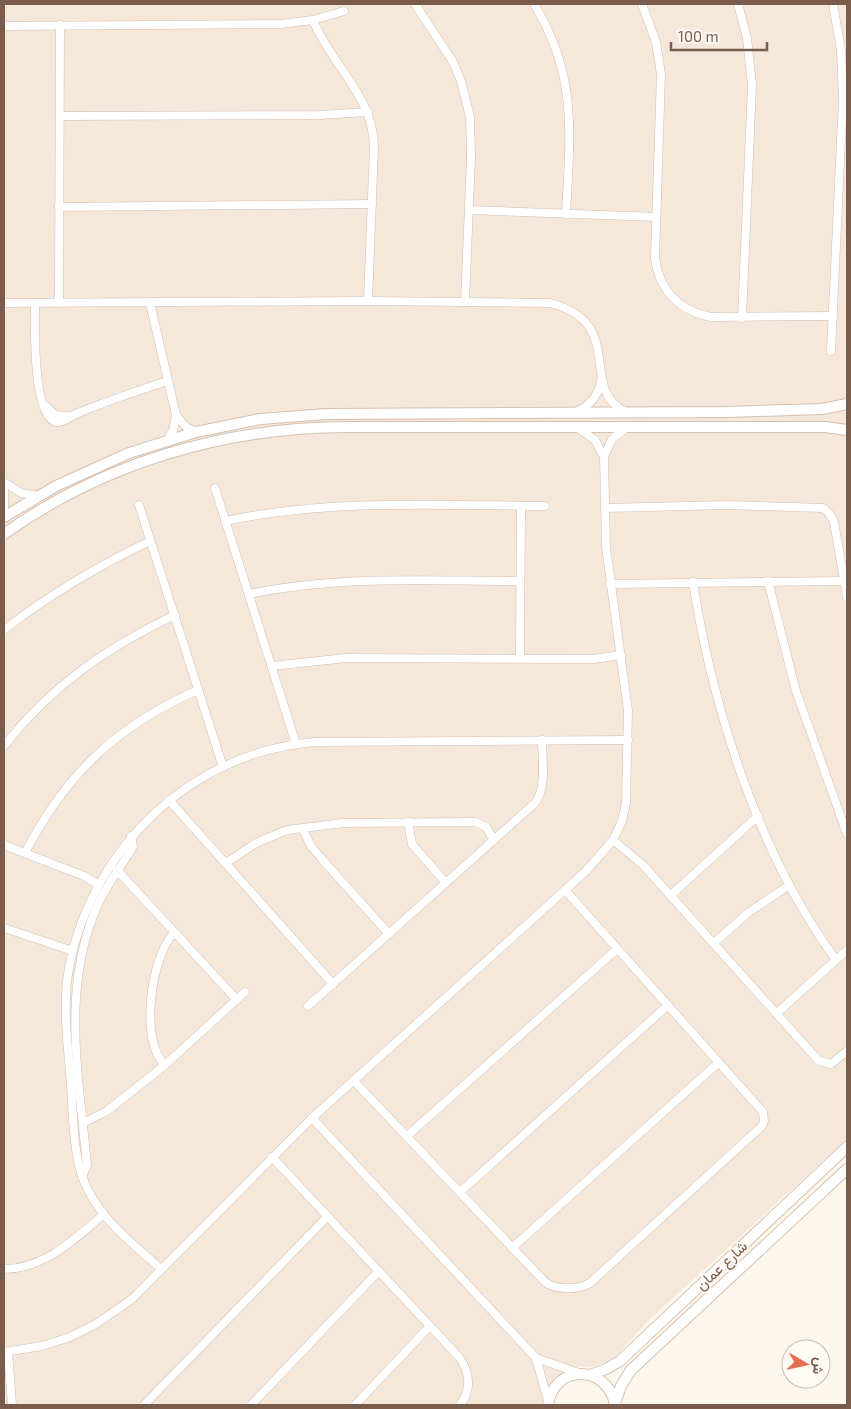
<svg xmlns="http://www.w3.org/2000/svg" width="851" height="1409" font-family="'Exo 2',Vazirmatn,sans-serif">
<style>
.residential{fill:#f5e8da}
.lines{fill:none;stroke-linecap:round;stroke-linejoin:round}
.street-casing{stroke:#d1beb0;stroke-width:9}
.secondary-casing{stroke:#d6c0b0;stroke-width:12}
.street{stroke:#fff;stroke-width:8}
.secondary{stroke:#fff;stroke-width:10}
.labels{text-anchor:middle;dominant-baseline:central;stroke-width:4;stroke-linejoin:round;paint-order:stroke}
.street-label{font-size:15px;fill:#7a5c4d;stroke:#fffaf3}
</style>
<rect width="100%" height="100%" fill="#fdf6ec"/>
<!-- residential -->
<path class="residential" d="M4,4H847V1139L648,1321L618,1354L605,1362L592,1367H575L561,1375L552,1383L542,1405H4Z"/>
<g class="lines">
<!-- street casing -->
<g class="street-casing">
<g id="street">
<path d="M415,4L453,62L461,81L470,117L471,158L465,302"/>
<path d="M534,4C578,76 570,134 566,214"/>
<path d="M642,4L656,42L661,74L655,258C659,290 679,311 711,317L833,316"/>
<path d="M738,4L747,38L752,85L742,318"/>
<path d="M313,20C331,65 373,95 374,147L368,301"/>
<path d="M4,26L281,24L313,20L344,11"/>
<path d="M60,116L319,115L368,112"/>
<path d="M59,207L372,204"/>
<path d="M469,210L656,217"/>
<path d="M4,303L368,301L550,303C628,323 577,389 626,412"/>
<path d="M35,303C35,323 32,419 57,422C64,423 71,416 78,413C107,401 137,391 167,381"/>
<path d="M59,303L60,25"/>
<path d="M150,303L176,415L173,431L167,440"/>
<path d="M831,351L843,99L841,50L833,4"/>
<path d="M46,406L55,415L68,416"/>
<path d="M576,412C590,406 598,396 601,381"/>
<path d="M176,415L186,427L196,432"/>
<path d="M578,428L595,440L604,457"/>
<path d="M4,482L21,493L38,496"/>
<path d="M4,486V512"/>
<path d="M215,488L296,744"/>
<path d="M139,505L223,767"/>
<path d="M605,508L727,505L823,508L829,513L834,522L847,597"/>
<path d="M225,521C330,499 439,505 545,506"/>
<path d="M768,581L796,691L847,834"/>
<path d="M693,582C713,710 759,855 836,960"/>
<path d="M610,584L844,581"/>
<path d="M249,594C338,575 429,581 520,581"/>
<path d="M4,630C50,594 98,566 150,541"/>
<path d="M520,657L521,506"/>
<path d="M272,666L346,658L594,659L621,655"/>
<path d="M4,746C51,686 106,648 175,615"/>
<path d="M169,800L333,984"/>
<path d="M408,822L412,844L446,883"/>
<path d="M302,828L311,846L321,858L389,934"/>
<path d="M613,840L643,865L819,1061L831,1064L847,1051"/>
<path d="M4,845L84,876L99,885"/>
<path d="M25,853C66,774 116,726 198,690"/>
<path d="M226,863L256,843L287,830L343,823L475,822L486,827L494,840"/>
<path d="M117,870L237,1000"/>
<path d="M671,895L758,816"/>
<path d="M4,928L73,951"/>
<path d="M714,943L749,912L788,886"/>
<path d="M308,1006L535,803C547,788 542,758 542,740"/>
<path d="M777,1013L847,950"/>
<path d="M165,1065C139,1041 151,956 174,933"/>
<path d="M353,1080L545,1282C556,1290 578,1290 590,1283L762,1126L764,1121L763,1112L565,890"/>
<path d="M312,1118L536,1358L548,1401"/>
<path d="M83,1123L107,1111L165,1065L245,992"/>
<path d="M407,1136L616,950"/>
<path d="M272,1157L459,1357C470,1372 472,1390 460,1405"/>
<path d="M82,1177L87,1165C79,1078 60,985 99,902C108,883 120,868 131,850L133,846L131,836"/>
<path d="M460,1192L667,1006"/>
<path d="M512,1248L718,1063"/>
<path d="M4,1269C44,1269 75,1239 104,1214"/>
<path d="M161,1269C136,1246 105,1223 89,1192C72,1160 74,1120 71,1085C68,1046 62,1006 69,968C92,847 193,751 316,742L628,740"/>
<path d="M4,1352L42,1346L70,1337L96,1324L132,1299L312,1118L586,871L613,840L622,821L626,803L628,711L606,547L604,457L612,439L626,428"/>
<path d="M8,1352L12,1405"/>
<path d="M536,1358L579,1373"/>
<path d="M144,1405L328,1216"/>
<path d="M251,1405L379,1271"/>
<path d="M355,1405L430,1326"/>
</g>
</g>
<!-- secondary casing -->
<g class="secondary-casing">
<g id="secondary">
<path d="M4,517L56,486L129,453L196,432L260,419L326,414L726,412L822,409L847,404"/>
<path d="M4,534C105,462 226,427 349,427H825L847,430"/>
<path d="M590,1375L606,1369L620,1361L847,1147"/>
<path d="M615,1403L621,1386L631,1370L847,1169"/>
<path d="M548,1405C553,1364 607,1364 615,1404"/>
</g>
</g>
<!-- street -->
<use href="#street" class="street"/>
<!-- secondary -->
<use href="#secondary" class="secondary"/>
</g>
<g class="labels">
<!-- street labels -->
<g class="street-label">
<text transform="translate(721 1265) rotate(-43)">شارع عمان</text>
</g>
</g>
<!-- border -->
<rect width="851" height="1409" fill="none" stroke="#7a5c4d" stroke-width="10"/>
<!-- north arrow -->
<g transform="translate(806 1364) rotate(99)"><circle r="24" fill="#fffaf3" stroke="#cabbb1"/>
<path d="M0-4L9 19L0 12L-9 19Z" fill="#e76f51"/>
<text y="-8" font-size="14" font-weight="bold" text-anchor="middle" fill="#7a5c4d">ش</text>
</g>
<!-- scale -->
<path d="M671 42v8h96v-8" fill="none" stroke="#7a5c4d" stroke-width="2.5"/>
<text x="678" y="42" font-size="15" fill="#7a5c4d" stroke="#fffaf3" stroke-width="4" paint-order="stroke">100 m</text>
</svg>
